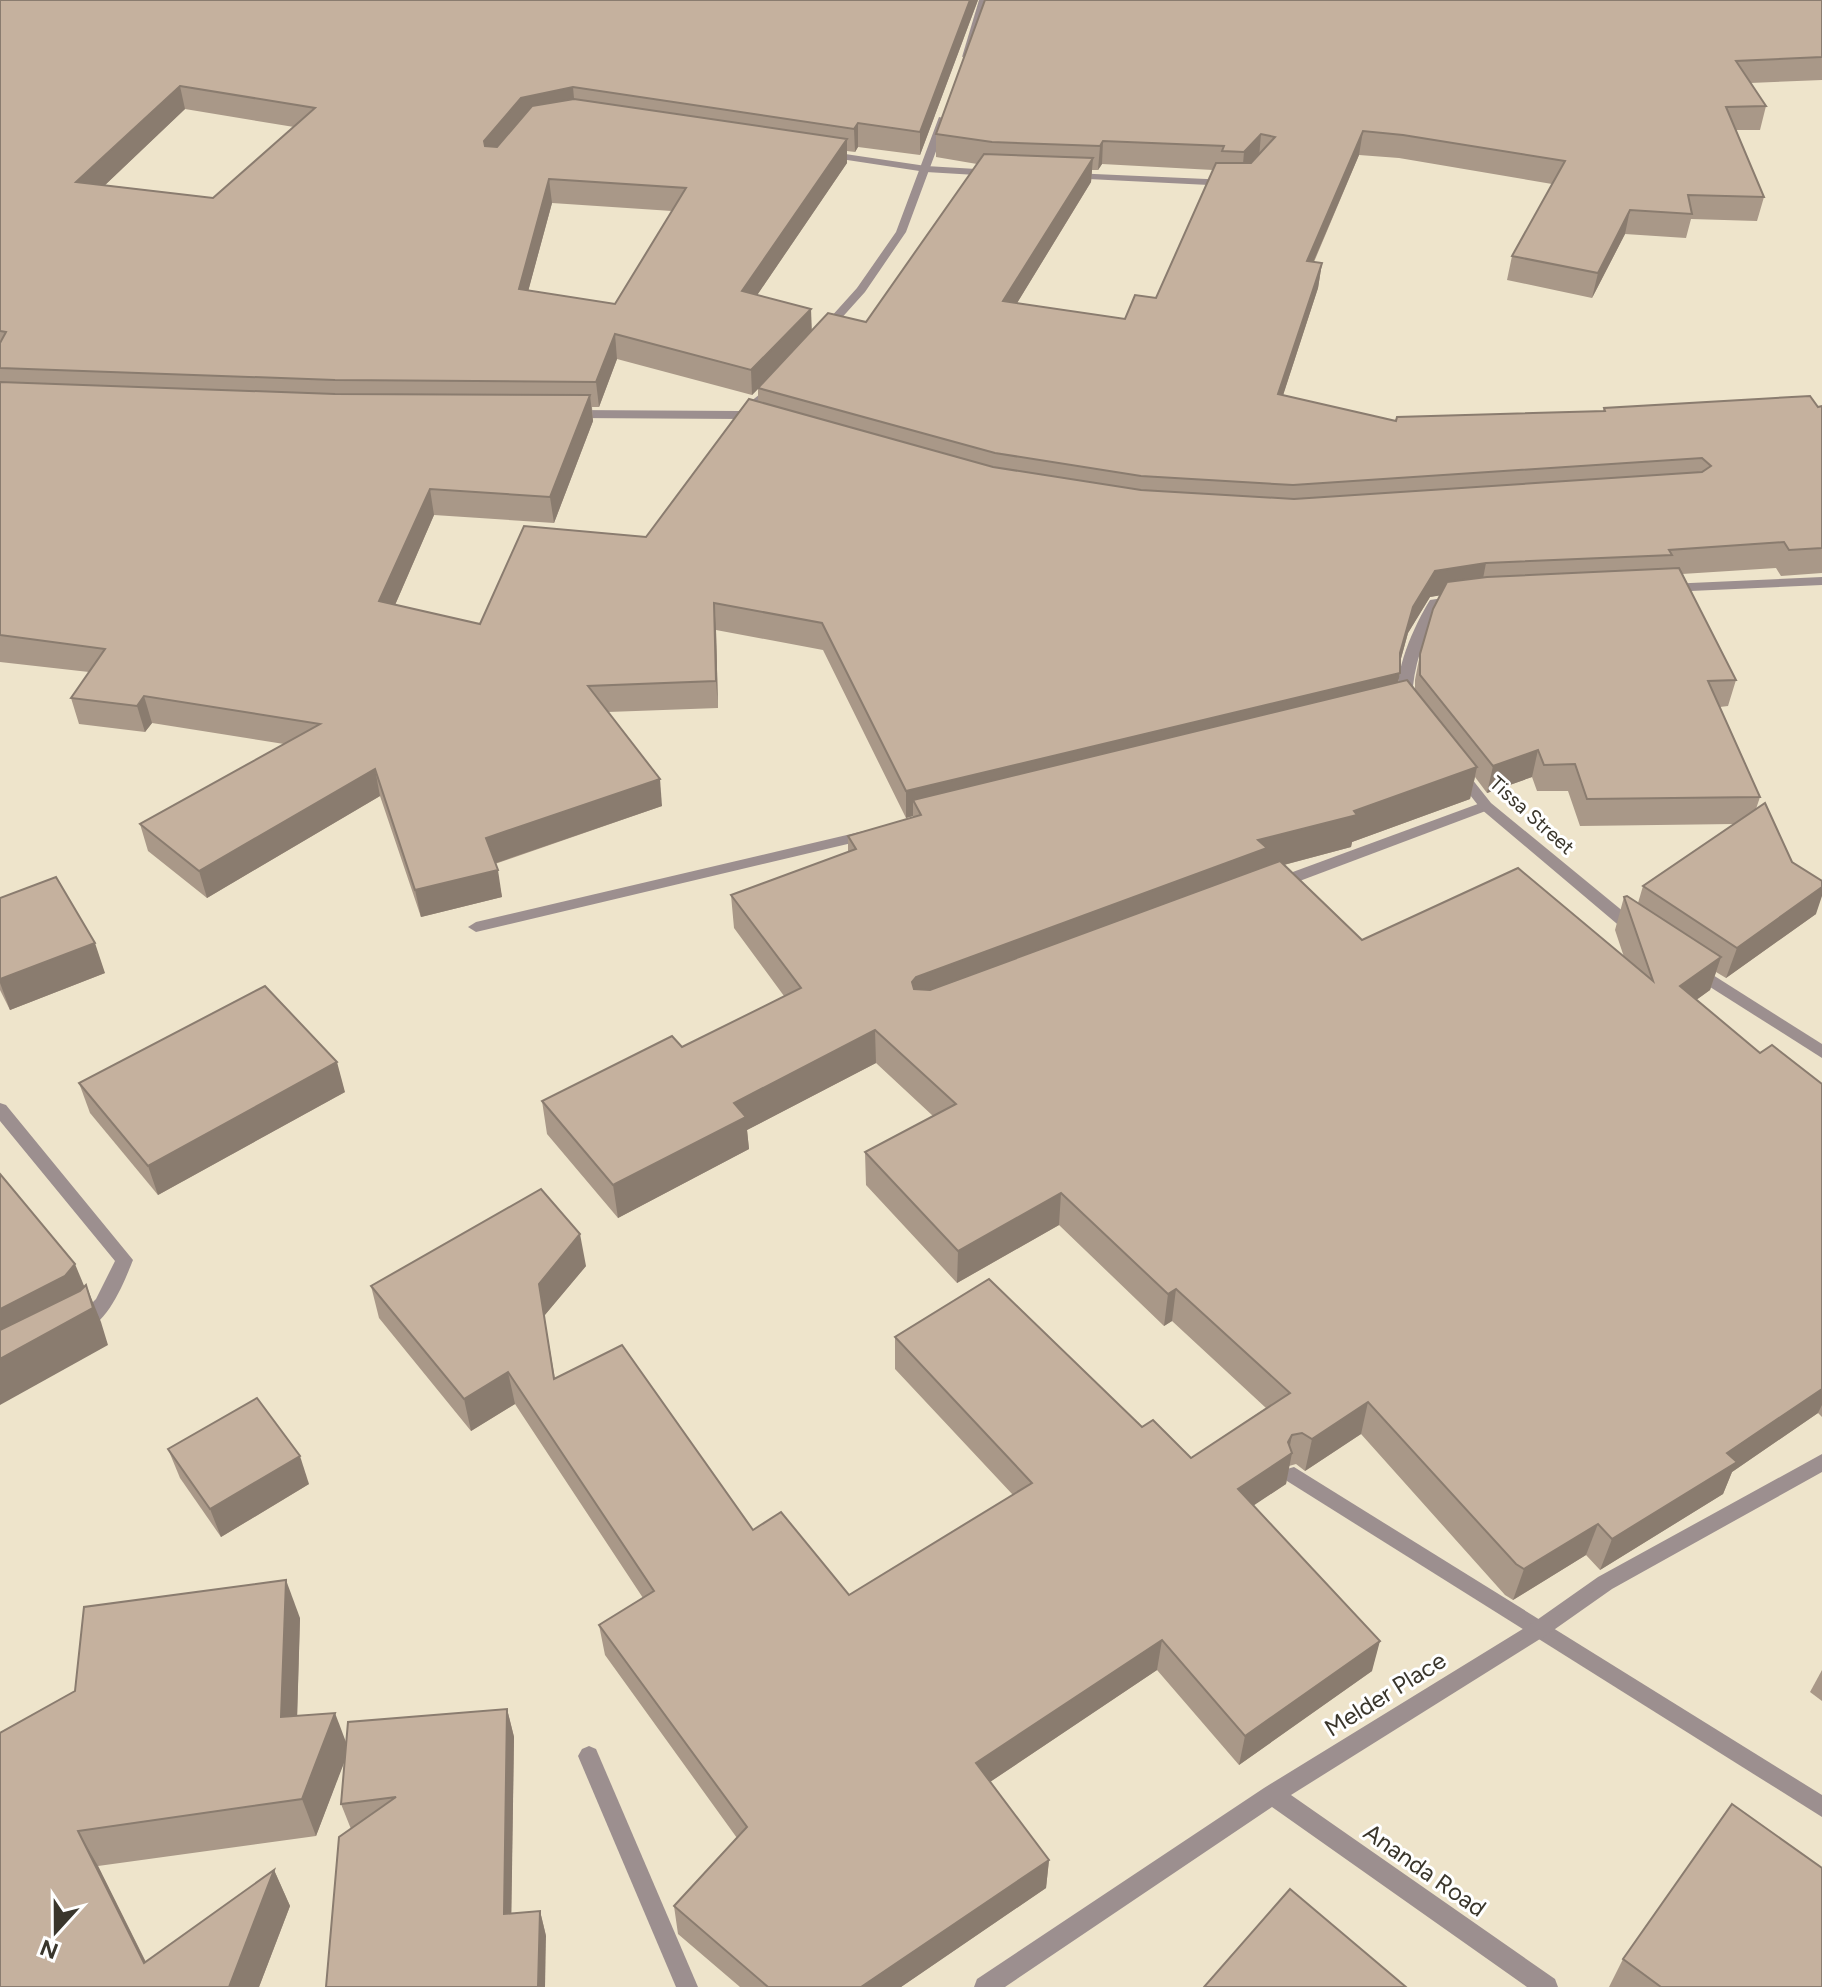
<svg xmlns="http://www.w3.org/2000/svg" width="1822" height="1987" font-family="Figtree,sans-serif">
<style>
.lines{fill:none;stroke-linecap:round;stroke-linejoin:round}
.lane{fill:#9c8f8f;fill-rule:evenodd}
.street{fill:#9c8f8f;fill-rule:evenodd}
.wall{fill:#a99888;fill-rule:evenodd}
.shaded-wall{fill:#8a7c6f}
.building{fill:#c5b19e;stroke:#8a7c6f;stroke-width:2;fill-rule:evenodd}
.labels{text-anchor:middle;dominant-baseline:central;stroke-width:6;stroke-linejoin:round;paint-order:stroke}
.street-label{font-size:20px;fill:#3a362c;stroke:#fff}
.near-street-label{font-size:24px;fill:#3a362c;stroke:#fff}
</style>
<rect width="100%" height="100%" fill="#eee4cb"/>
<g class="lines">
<!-- lane -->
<g class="lane">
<path d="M825,151L926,166L993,170L998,173L993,176L926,172L821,156V152Z"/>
<path d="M1072,173L1229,180L1234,183L1229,186L1068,178V174Z"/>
<path d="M1486,801L1493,806L1491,809L1281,888H1271L1268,884L1271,880Z"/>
<path d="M868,830L875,835L873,838L476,932L468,927L476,922Z"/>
<path d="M0,1103L6,1105L133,1260C125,1280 103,1338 75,1328L72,1323L96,1299L115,1261L0,1121Z"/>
<path d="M1294,1467L1822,1795V1817L1287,1481L1284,1475L1287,1469Z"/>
<path d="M589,1746L596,1749L698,1987H676L578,1756L582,1749Z"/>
</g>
<!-- street -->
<g class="street">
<path d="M979,0H989L970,55L962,57Z"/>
<path d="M939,117L948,119L906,232L865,292L829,332H821V328L857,288L896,232Z"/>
<path d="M775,382L779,383V389L742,419L573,418L567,414L573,410L739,411Z"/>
<path d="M1822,577V585L1668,592L1661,588L1668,584Z"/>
<path d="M1457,596L1464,600L1462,603L1440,606C1424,636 1413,666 1412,700L1410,703H1400C1391,675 1415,624 1430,600Z"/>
<path d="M1459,767L1464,769L1491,803L1641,926L1643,930L1641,934H1629L1481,809L1452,772Z"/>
<path d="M1694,963L1822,1044V1058L1688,973L1686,969Z"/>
<path d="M1822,1454V1472L1612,1589L1548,1634L1291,1795L1555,1979L1558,1987H1527L1272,1807L1005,1987H974L977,1979L1264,1788L1534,1622L1598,1577Z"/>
</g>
</g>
<!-- wall -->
<g class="wall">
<path d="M0,0H978L920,155L858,147L855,152L847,151V163L757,295L812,330L866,322L977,164L936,157V134L1822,0V80L1750,83L1766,106L1760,130H1736L1764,197L1757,221L1691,219L1686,238L1625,234L1592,298L1507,280L1512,256L1552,184L1399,158L1359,155L1314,262L1322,263L1318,288L1283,395L1396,421L1603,411L1604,408L1822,406V573L1781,576L1776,568L1682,574L1736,680L1728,706L1720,707L1760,797L1756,809L1816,914L1726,978L1716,972L1710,990L1696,1000L1760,1053L1822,1084V1417L1818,1413L1732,1472L1723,1494L1600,1570L1586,1555L1513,1600L1505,1595L1361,1434L1305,1471L1296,1464L1289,1466L1286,1484L1253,1505L1372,1671L1239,1765L1157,1670L990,1782L1049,1860L1046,1888L901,1987H740L678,1934L674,1906L737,1838L605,1655L599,1625L643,1598L515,1404L471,1431L379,1318L371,1286L586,1266L544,1316L555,1379L753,1530L849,1595L1013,1495L895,1369V1337L1142,1427L1191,1458L1266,1408L1172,1321L1164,1326L1059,1225L957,1283L866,1185L865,1152L933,1116L876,1063L747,1130L749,1149L618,1218L547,1134L542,1101L682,1047L784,996L734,928L731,895L848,852V836L913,818V816L906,818L823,650L716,630L718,708L608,712L662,806L495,864L502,897L421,917L380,796L207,898L148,851L140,824L284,744L152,723L145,732L79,724L71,698L89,672L0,662ZM185,109L294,127L213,198L105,185ZM1102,164L1213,170L1156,298L1125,319L1017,303L1091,182L1092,170H1098ZM552,203L672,211L615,304L528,291ZM617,359L752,395L758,389V402L646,537L480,624L395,605L434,515L554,523L593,421L592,407H599ZM1440,595L1420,654L1415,680V691L1398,682L1400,662L1408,633L1430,597ZM1475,777L1487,793L1532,777L1537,791H1568L1580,826L1734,824L1643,886L1638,903L1624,897L1615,930L1624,957L1362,940L1284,865L1351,847L1352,842L1470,799Z"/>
<path d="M0,898L105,973L10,1010L0,990Z"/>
<path d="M79,1083L345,1092L158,1195L90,1113Z"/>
<path d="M168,1449L309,1484L221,1537L180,1478Z"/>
<path d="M300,1618L297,1716L347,1745L507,1709L514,1737L511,1914L540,1911L546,1936L351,1829L341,1804L345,1759L316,1836L98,1866L146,1962L274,1870L290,1906L259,1987H0V1733Z"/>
<path d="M1822,1670V1701L1810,1692Z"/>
<path d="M1623,1959L1822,1987H1609Z"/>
</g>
<!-- shaded-wall -->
<g class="shaded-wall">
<path d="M970,0H978L920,155V132Z"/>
<path d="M180,86L185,109L83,206L76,182Z"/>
<path d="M573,87L575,110L487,165L484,141L521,98Z"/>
<path d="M858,123V147L855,152L854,129Z"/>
<path d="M1363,131L1359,155L1303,286L1307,261Z"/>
<path d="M1261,134L1259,158L1242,176L1244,152Z"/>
<path d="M847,139V163L743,316L742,291Z"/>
<path d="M1103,141L1102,164L1098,170L1100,146Z"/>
<path d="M1093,158L1091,182L1003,326V301Z"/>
<path d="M549,179L552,203L522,314L519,289Z"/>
<path d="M1630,210L1625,234L1592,298L1598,273Z"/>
<path d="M1322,263L1318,288L1275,420L1278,394Z"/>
<path d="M811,309L812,334L752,395L751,370Z"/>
<path d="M615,334L617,359L599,407L596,382Z"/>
<path d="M590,395L593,421L554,523L550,497Z"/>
<path d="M430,489L434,515L385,628L379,601Z"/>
<path d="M1486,563L1481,589L1430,597L1408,633L1397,673H1400L1395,699L913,800V816L906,818V791L1400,653L1413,607L1435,571Z"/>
<path d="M714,603L716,630L718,708L716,681Z"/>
<path d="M144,696L152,723L145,732L137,706Z"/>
<path d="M1538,750L1532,777L1487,793L1493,766Z"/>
<path d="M1477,767L1470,799L1352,842L1351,847L1264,870L912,1015V982L916,977L1258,840L1354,811Z"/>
<path d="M375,769L380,796L207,898L199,871Z"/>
<path d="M660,779L662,806L490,865L486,838Z"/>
<path d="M498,870L502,897L421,917L415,890Z"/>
<path d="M1822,887V896L1816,914L1726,978L1737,948Z"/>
<path d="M95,943L105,973L10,1010L0,983V979Z"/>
<path d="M1721,957L1710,990L1670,1019L1680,986Z"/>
<path d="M875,1030L876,1063L747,1130L749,1149L618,1218L613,1185L734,1103Z"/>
<path d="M337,1062L345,1092L158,1195L148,1166Z"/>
<path d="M1061,1193L1059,1225L957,1283L958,1251Z"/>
<path d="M580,1234L586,1266L544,1316L539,1284Z"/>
<path d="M75,1264L90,1300L0,1354V1309Z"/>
<path d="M86,1285L101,1322L108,1345L0,1405V1359L93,1308Z"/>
<path d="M1176,1289L1172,1321L1164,1326L1168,1294Z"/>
<path d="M508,1372L515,1404L471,1431L464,1399Z"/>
<path d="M1822,1389V1405L1818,1413L1732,1472L1723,1494L1600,1570L1612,1539L1727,1453Z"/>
<path d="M1368,1402L1361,1434L1305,1471L1312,1439Z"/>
<path d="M1292,1435L1288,1455L1292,1453L1286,1484L1232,1520L1238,1489L1288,1442Z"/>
<path d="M300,1456L309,1484L221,1537L210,1509Z"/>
<path d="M1598,1524L1586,1555L1513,1600L1524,1569Z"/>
<path d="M286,1580L300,1618L296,1755L281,1717Z"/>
<path d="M1162,1640L1157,1670L975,1792L976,1763Z"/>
<path d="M1380,1641L1372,1671L1239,1765L1245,1736Z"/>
<path d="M507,1709L514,1737L511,1939L504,1914Z"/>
<path d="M335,1713L349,1750L316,1836L302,1799Z"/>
<path d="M78,1831L98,1866L158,1987L144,1963Z"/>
<path d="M1049,1860L1046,1888L901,1987H861Z"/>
<path d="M274,1870L290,1906L259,1987H229Z"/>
<path d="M540,1911L546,1936L545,1987H538Z"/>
</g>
<!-- building -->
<g class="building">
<path d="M0,0H970L920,132L858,123L854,129L573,87L521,98L484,141L485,146L497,147L532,106L574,99L847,139L742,291L811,309L751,370L615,334L596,382L335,380L0,368V343L6,332L0,331ZM180,86L315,108L213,198L76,182ZM549,179L686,188L615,304L519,289Z"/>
<path d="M985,0H1822V57L1736,61L1766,106L1726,107L1764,197L1688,195L1692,214L1630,210L1598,273L1512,256L1565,161L1403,135L1363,131L1307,261L1322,263L1278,394L1396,421L1397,417L1605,411L1604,408L1810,396L1818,407L1822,406V548L1789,550L1784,542L1669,550L1672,555L1486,563L1435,571L1413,607L1400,653V673L906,791L822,623L714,603L716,681L588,686L660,779L486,838L498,870L415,890L375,769L199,871L140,824L320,724L144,696L137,706L71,698L105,649L0,635V382L335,394L590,395L550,497L430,489L379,601L480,624L524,526L646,537L749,399L993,467L1141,490L1294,499L1702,472L1711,466L1702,458L1293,485L1141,476L995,453L758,388L828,313L866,322L984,154L1093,158L1003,301L1125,319L1135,295L1156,298L1216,163H1251L1275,137L1261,134L1244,152L1222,151L1224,146L1103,141L1100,146L992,142L936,134Z"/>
<path d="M1679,568L1736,680L1708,681L1760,797L1587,799L1575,764L1544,765L1538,750L1493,766L1420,675V654L1433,609L1447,582L1487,577Z"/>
<path d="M1407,680L1477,767L1354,811L1357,815L1258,840L1267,848L916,977L912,982L914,989L930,990L1280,861L1362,940L1518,868L1653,981L1624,897L1627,896L1721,957L1680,986L1760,1053L1772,1045L1822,1084V1389L1727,1453L1737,1462L1612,1539L1598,1524L1524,1569L1516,1564L1368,1402L1312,1439L1302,1433L1292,1435L1288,1442L1292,1453L1238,1489L1380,1641L1245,1736L1162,1640L976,1763L1049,1860L861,1987H768L674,1906L747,1827L599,1625L654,1591L508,1372L464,1399L371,1286L541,1189L580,1234L539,1284L554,1379L622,1345L753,1530L781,1512L849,1595L1032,1483L895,1337L989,1279L1142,1427L1153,1420L1191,1458L1290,1393L1176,1289L1168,1294L1061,1193L958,1251L865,1152L956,1104L875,1030L734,1103L746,1117L613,1185L542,1101L672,1036L682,1047L801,988L731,895L856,849L848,836L921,815L913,800Z"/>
<path d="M1765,803L1792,862L1822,881V887L1737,948L1643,886Z"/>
<path d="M56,877L95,943L0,979V898Z"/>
<path d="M265,986L337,1062L148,1166L79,1083Z"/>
<path d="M0,1174L75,1264L65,1276L0,1309Z"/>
<path d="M86,1285L93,1308L0,1359V1330L80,1291Z"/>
<path d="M257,1398L300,1456L210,1509L168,1449Z"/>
<path d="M286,1580L281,1717L335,1713L302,1799L78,1831L144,1963L274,1870L229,1987H0V1733L75,1691L84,1607Z"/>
<path d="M507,1709L504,1914L540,1911L538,1987H326L339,1837L396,1797L341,1804L348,1722Z"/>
<path d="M1732,1804L1822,1868V1987H1661L1623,1959Z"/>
<path d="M1290,1889L1406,1987H1204Z"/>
</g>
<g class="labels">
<!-- street labels -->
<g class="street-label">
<text transform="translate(1532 815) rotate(42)">Tissa Street</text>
</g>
<!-- near-street labels -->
<g class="near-street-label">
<text transform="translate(1385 1694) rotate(-32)">Melder Place</text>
<text transform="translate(1425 1870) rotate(35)">Ananda Road</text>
</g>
</g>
<!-- north arrow -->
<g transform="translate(56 1931) rotate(201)" stroke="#ffffff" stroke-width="6" paint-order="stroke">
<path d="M0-6L14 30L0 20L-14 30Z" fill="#3a362c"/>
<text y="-12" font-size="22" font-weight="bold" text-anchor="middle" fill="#3a362c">N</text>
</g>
</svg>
